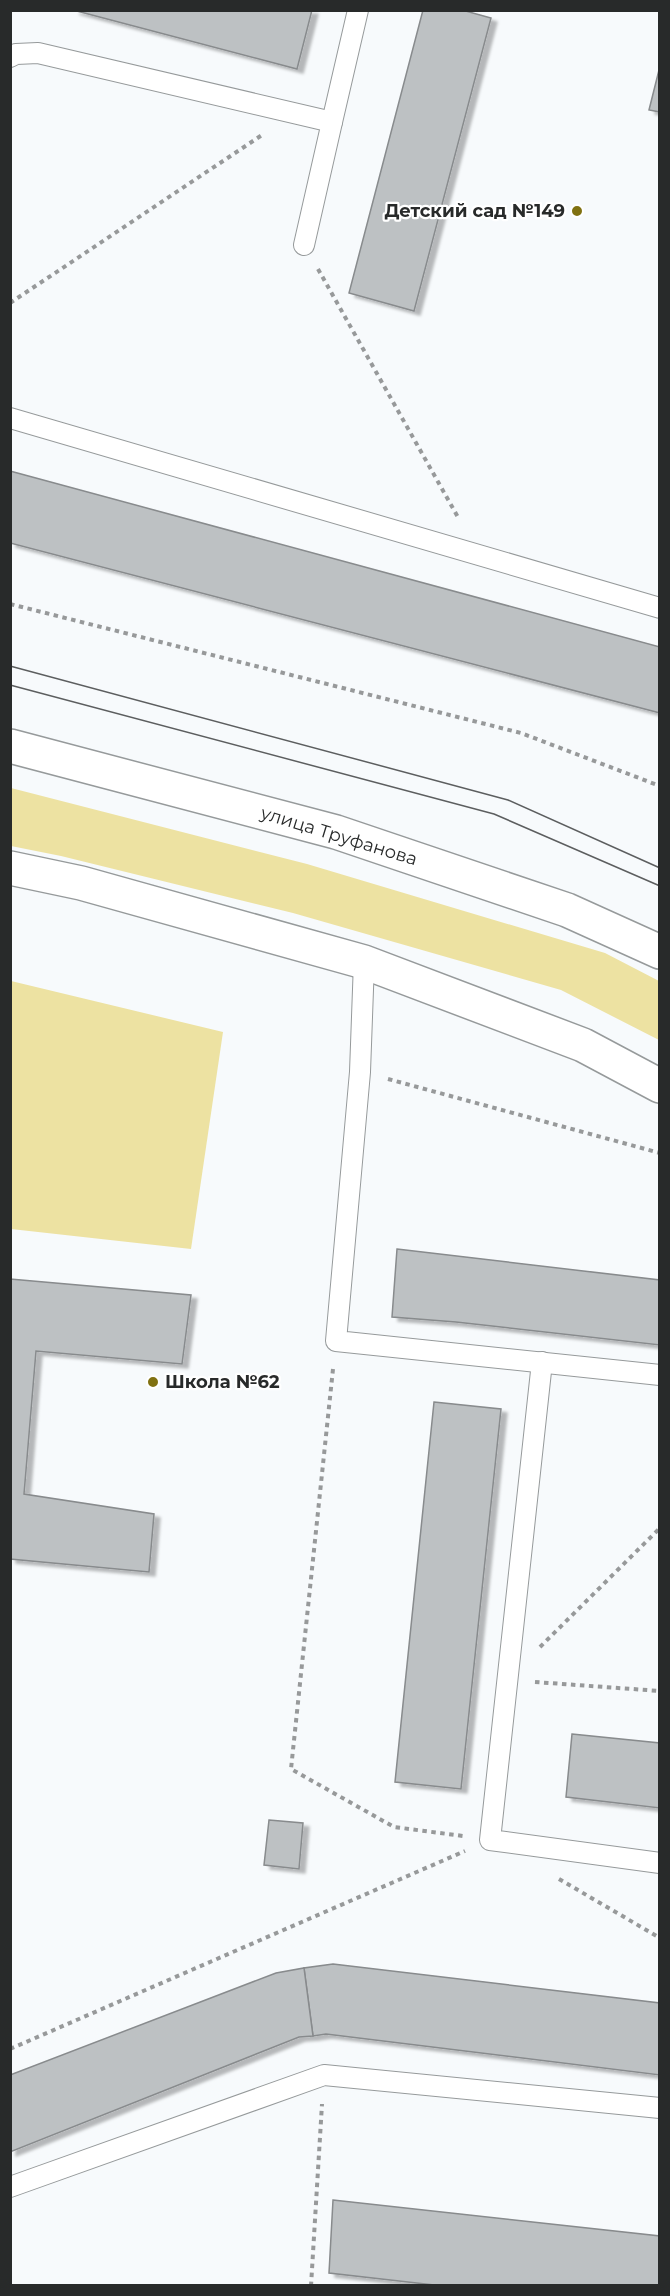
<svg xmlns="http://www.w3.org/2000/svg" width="670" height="2296" font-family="Montserrat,sans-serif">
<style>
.green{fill:#ede2a2}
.building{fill:#bdc1c3;stroke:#888b8d;stroke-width:1.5;filter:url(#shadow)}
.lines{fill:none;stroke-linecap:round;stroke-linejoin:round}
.lane-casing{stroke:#969a9b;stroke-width:22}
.street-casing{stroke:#969a9b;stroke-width:36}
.secondary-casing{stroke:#969a9b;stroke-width:36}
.path{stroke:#97999a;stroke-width:4;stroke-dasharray:4.5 4.5;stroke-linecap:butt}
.lane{stroke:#fff;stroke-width:20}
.street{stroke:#fff;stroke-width:33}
.secondary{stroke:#fff;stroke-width:33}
.tram{stroke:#5c5e5f;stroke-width:1.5}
.poi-dot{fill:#807111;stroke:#fff;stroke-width:2}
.labels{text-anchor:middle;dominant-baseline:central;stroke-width:4.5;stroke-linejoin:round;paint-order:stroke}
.poi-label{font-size:18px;font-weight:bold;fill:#282a2a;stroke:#fff;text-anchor:end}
.street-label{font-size:18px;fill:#282a2a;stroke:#fff}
</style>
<defs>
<filter id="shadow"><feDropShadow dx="6" dy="4" stdDeviation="1.5" flood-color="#0004"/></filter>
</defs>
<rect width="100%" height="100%" fill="#f7fafc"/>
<!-- green -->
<g class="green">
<path d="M11,788L307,864L605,953L659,981V1040L561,990L293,913L61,856L11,846Z"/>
<path d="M11,981L223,1032L191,1249L11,1229Z"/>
</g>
<!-- building -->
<g class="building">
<path d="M73,10H312L297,69Z"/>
<path d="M423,10H462L491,18L414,311L349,293Z"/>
<path d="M660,66V112L649,110Z"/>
<path d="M10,471L660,647V713L10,543Z"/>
<path d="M397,1249L660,1280V1345L456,1322L392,1317Z"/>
<path d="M10,1279L191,1295L182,1364L36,1351L24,1494L154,1514L149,1572L10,1559Z"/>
<path d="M434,1402L501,1409L461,1789L395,1782Z"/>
<path d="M572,1734L660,1743V1808L566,1797Z"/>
<path d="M269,1820L303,1823L299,1869L264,1865Z"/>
<path d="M333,1964L660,2003V2075L326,2034L313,2036L304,1968Z"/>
<path d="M304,1968L313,2036L299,2037L10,2152V2075L276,1973Z"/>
<path d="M333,2200L660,2236V2286H443L329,2273Z"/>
</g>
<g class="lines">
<!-- lane casing -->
<g class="lane-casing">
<g id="lane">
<path d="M10,57L16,54L38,53L332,122L358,10"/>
<path d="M304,245L332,122"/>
<path d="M10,418L660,608"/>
<path d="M364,962L360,1072L336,1341L660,1375"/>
<path d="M542,1362L490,1840L660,1863"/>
<path d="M10,2187L324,2075L660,2108"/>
</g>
</g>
<!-- street casing -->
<g class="street-casing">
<path id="street" d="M10,868L81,883L364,962L583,1045L660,1086"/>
</g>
<!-- secondary casing -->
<g class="secondary-casing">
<path id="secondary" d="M10,746L336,832L567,910L660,952"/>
</g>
<!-- path -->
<g class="path">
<path d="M318,269L459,519"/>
<path d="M10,303L262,135"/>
<path d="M10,604L521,733L660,786"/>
<path d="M388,1079L660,1153"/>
<path d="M333,1369L291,1769L394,1827L463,1836"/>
<path d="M540,1647L660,1528"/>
<path d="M535,1682L660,1691"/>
<path d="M559,1879L660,1938"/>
<path d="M10,2049L465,1851"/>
<path d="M311,2286L322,2104"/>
</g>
<!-- lane -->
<use href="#lane" class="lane"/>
<!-- street -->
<use href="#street" class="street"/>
<!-- secondary -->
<use href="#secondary" class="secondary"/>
<!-- tram -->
<g class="tram">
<path d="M10,666L508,800L660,868"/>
<path d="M10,685L494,814L660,886"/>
</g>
</g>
<!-- markers -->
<g class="poi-dot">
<circle cx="577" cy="211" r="6"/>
<circle cx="153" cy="1382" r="6"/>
</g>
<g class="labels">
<!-- poi labels -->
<g class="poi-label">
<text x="565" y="211">Детский сад №149</text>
<text x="165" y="1382" text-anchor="start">Школа №62</text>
</g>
<!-- street labels -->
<g class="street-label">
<text transform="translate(339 836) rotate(17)">улица Труфанова</text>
</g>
</g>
<!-- border -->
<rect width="670" height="2296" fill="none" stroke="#282a2a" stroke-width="24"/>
</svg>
